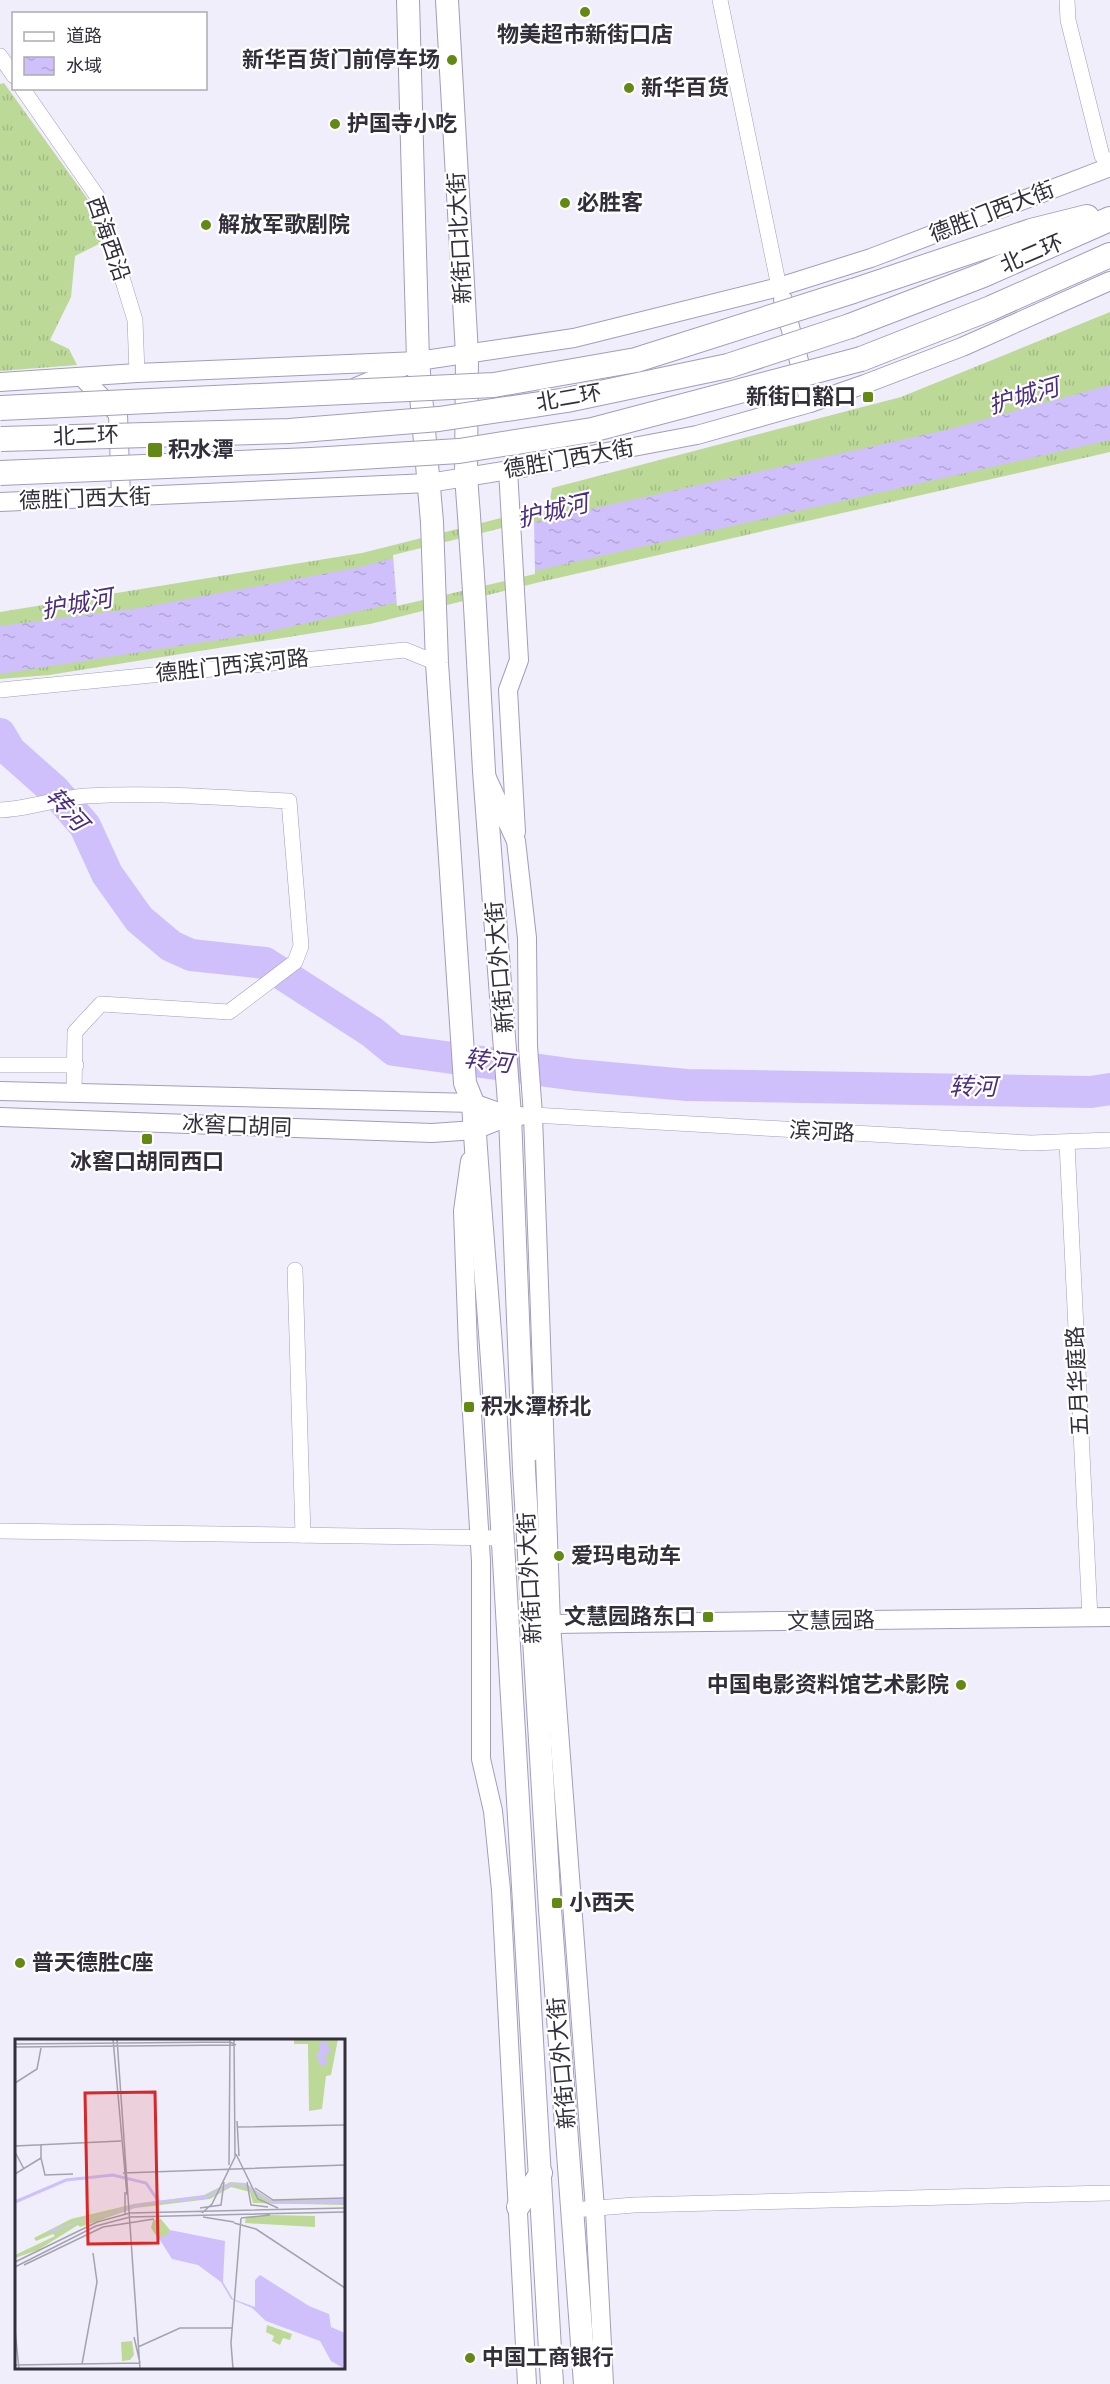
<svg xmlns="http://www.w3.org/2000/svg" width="1110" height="2384" font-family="'Alegreya Sans','Noto Sans SC',sans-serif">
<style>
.grass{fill:url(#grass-tufts)}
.water{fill:url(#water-ripples)}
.pier{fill:#f0eefb}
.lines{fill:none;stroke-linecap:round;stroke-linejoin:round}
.river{stroke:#cfc0fb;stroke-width:32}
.minor-casing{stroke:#a49cbb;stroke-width:16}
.tertiary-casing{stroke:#a49cbb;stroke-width:20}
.primary-casing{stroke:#a49cbb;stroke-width:24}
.trunk-casing{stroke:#a49cbb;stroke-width:26}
.minor{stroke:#fff;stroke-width:15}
.tertiary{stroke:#fff;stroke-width:18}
.primary{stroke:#fff;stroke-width:22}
.trunk{stroke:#fff;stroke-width:24}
.primary-bridge-casing{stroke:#a49cbb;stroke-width:24;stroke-linecap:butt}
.trunk-bridge-casing{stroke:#a49cbb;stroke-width:26;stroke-linecap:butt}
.primary-bridge{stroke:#fff;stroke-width:22}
.trunk-bridge{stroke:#fff;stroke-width:24}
.poi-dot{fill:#618914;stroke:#fff;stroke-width:2}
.labels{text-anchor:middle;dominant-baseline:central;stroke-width:4.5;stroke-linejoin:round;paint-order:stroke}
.poi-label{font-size:22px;font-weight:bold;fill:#322f3b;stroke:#fff;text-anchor:start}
.street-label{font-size:22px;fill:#322f3b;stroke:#fff}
.water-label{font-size:24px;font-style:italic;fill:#4b2d80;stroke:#fff}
.inset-river{fill:none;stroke:#cfc0fb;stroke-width:3}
.inset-road{fill:none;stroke:#a4a2ae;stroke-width:1.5}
.view{fill:#d62828;fill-opacity:0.15;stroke:#d62828;stroke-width:3}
.inset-edge{fill:none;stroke:#322f3b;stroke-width:3}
</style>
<defs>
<pattern id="grass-tufts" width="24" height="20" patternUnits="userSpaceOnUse" patternTransform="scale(1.5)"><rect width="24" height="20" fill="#bcd998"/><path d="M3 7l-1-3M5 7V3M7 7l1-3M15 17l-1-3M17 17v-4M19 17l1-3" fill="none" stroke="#a2bb84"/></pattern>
<pattern id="water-ripples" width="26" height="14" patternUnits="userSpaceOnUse" patternTransform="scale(1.5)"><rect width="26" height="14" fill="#cfc0fb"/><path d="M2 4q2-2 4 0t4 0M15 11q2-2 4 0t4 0" fill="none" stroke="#b2a5d8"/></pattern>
</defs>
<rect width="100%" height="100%" fill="#f0eefb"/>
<!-- grass -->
<g class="grass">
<path d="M4,83L89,201L103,242L75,256L71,297L50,340L69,349L77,365L0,371V84Z"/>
<path d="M1110,312V452L540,582L370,624L49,675L0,679V612L362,553L549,506L552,488L901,397Z"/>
</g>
<!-- water -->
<path class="water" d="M1110,385V440L263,633L0,674V626L139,608L355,568L555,517L946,430Z"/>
<!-- pier -->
<path class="pier" d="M534,520L535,574L397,606L393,555Z"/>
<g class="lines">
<!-- river -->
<path class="river" d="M0,734L10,751L54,790L85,826L107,874L139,919L171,946L191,955L265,963L372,1032L394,1050L576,1075L687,1085L1091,1092L1110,1089"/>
<!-- minor casing -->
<g class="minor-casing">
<g id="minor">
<path d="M720,0L779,287"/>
<path d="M1067,0L1068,20L1102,156L1110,162"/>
<path d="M0,56L14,76"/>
<path d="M22,88L97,196L135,320L137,373"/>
<path d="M0,690L405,650L437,663"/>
<path d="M0,810C29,809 57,798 86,796C154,792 222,798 289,801L301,946L295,962L229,1012L101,1004L75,1032L74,1093"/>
<path d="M0,1065H76"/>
<path d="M533,1115L1031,1143L1110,1140"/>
<path d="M1067,1143L1090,1618"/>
<path d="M295,1270L303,1535"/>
<path d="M0,1531L502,1538"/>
<path d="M573,2210L634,2205L1110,2193"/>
</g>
</g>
<!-- tertiary casing -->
<g class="tertiary-casing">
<g id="tertiary">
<path d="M783,300L810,403"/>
<path d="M82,377L118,414L121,497"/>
<path d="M0,382L137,373L418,361L574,338L779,287L871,258L1110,167"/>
<path d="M356,387L408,365"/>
<path d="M508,470L519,660L508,690L516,832"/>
<path d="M0,502L429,483L522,468L697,435L810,403L865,384L962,347L1110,281"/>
<path d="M487,778L516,841L527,938L528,1046L533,1115L551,1624L595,2209L604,2384"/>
<path d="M0,1091L473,1103L510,1116H521"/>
<path d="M0,1117L432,1133L475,1130L510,1116"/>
<path d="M470,1161L463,1211L468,1348L481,1561V1759L493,1811L501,1890L527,2384"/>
<path d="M551,1624L1110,1617"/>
</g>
</g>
<!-- primary casing -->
<g class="primary-casing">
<g id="primary">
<path d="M408,0L418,361L432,522L437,663L465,1083L473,1103C479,1204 489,1305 495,1406C516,1732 535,2058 552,2384"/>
<path d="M447,0L467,354L466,476L469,516"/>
<path d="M475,606L484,771L510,1116L524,1470L550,1909L585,2384"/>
<path d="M529,1451L544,1401"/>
<path d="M518,2207L541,2173"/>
</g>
</g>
<!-- trunk casing -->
<g class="trunk-casing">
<g id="trunk">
<path d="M853,291L1031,231L1087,217"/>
<path d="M850,326L983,275L1110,219"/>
<path d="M861,359L991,308L1110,255"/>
</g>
</g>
<!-- minor -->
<use href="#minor" class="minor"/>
<!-- tertiary -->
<use href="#tertiary" class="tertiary"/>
<!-- primary -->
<use href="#primary" class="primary"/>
<!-- trunk -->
<use href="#trunk" class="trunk"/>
<!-- primary-bridge casing -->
<g class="primary-bridge-casing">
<path id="primary-bridge" d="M469,516L475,606"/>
</g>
<!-- trunk-bridge casing -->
<g class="trunk-bridge-casing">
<g id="trunk-bridge">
<path d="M0,408L494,385L636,360L853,291"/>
<path d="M1,439L289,431L439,419L567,400L728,366L850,326"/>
<path d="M0,473L311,460L459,451L592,430L861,359"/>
</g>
</g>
<!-- primary-bridge -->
<use href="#primary-bridge" class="primary-bridge"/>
<!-- trunk-bridge -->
<use href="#trunk-bridge" class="trunk-bridge"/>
</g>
<!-- markers -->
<g class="poi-dot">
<circle cx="585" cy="12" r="6"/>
<circle cx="452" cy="60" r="6"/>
<circle cx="629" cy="88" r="6"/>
<circle cx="335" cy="124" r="6"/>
<circle cx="565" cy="203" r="6"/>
<circle cx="206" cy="225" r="6"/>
<rect x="862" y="391" width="12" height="12" rx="3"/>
<rect x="147" y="442" width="16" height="16" rx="3"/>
<rect x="141" y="1133" width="12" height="12" rx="3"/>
<rect x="463" y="1401" width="12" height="12" rx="3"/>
<circle cx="559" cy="1556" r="6"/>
<rect x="702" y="1611" width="12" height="12" rx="3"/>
<circle cx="961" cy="1685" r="6"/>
<rect x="551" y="1897" width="12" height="12" rx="3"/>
<circle cx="20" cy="1963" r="6"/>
<circle cx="470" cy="2358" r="6"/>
</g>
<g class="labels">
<!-- poi labels -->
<g class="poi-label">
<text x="585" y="35" text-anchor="middle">物美超市新街口店</text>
<text x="440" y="60" text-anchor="end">新华百货门前停车场</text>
<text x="641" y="88">新华百货</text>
<text x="347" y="124">护国寺小吃</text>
<text x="577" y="203">必胜客</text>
<text x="218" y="225">解放军歌剧院</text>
<text x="856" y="397" text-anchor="end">新街口豁口</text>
<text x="168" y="450">积水潭</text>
<text x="147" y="1162" text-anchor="middle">冰窖口胡同西口</text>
<text x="481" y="1407">积水潭桥北</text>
<text x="571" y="1556">爱玛电动车</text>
<text x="696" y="1617" text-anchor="end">文慧园路东口</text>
<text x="949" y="1685" text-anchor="end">中国电影资料馆艺术影院</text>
<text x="569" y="1903">小西天</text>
<text x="32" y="1963">普天德胜C座</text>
<text x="482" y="2358">中国工商银行</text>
</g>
<!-- street labels -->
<g class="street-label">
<text transform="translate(992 212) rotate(-21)">德胜门西大街</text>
<text transform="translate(460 238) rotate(-93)">新街口北大街</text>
<text transform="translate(108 239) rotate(71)">西海西沿</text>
<text transform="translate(1032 254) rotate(-23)">北二环</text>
<text transform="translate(569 398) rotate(-10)">北二环</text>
<text transform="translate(86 436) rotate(-2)">北二环</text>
<text transform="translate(569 459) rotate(-10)">德胜门西大街</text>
<text transform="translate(85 499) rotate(-2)">德胜门西大街</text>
<text transform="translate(232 666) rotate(-6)">德胜门西滨河路</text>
<text transform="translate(500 967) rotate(-95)">新街口外大街</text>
<text transform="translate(237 1126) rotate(2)">冰窖口胡同</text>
<text transform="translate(822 1132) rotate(3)">滨河路</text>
<text transform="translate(1078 1381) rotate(-93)">五月华庭路</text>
<text transform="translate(530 1578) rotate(-93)">新街口外大街</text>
<text transform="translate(831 1621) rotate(-1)">文慧园路</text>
<text transform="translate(562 2063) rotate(-95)">新街口外大街</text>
</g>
<!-- water labels -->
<g class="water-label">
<text transform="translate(1024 397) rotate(-16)">护城河</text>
<text transform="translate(553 512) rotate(-13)">护城河</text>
<text transform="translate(77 605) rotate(-10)">护城河</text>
<text transform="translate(66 810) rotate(48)">转河</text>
<text transform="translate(488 1062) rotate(7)">转河</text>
<text x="973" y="1088">转河</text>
</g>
</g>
<!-- overview -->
<g transform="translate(15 2039)">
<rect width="330" height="330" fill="#f0eefb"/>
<path d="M279,0H323L316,36L311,37L307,70L294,72L293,5H279ZM215,143L230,144L256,161L330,160V166L238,164L235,153L216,148L195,160L120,169L65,188L63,186L23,211L0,219V216L40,197L38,195L21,202L19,199L56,180L119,165L189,156ZM257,176L300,177V188L230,184L231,178ZM146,180L155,191L152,197L143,199L136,189L138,181ZM252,286L277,295L275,301L268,299L265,306L257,302L259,297L251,293ZM117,302L119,316L115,321L107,322L106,303Z" fill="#bcd998"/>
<path d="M311,2L316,13L309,17L313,23L306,28L300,14H305V4ZM215,144H229L256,162L330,161V164L257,165L229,147H215L190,160L134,165L61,184L36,194L35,191L126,164L192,156ZM155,191L210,202L208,243L218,260L240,268V241L245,236L294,267L314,275L316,288L330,294V330L316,322L305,302L251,282L237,269L216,260L206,243L183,226L157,220L143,198L151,197Z" fill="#cfc0fb"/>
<path class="inset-river" d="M0,163L51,141L98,136L131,144L144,163"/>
<path class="inset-road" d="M98,0L112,156M102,0L125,330M0,5L215,3L221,6M0,8L219,6M0,44L22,30L26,9M222,82L224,117M222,88L330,86M0,107L106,102M0,113L9,130M221,115L243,160L263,169M26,119L30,136L58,135M214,126L215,0M108,134L330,126M0,135L26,119V105M232,143L236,166L253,168M240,149L258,161L330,159M110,153V175M185,169L206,166L209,143M187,174L197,165L220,118L219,0M188,178L219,183M226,179L255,176M219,184L241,190L330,249M0,223L82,183L115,174L330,169M9,226L88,188L139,180M0,228L81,187L115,178L330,173M0,291L4,330M119,298L125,324M123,308L165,289H217M67,325L82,243L78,214M0,326L125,324M218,330L216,304L226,179"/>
<path class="view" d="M140,53L143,204L73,205L70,54Z"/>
<rect width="330" height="330" class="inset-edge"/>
</g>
<!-- legend -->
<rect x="12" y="12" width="195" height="78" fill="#ffffff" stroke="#adacb1" stroke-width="1.5"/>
<rect x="24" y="32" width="30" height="9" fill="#ffffff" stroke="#adacb1" stroke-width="1.5"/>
<text x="66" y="42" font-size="18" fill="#322f3b">道路</text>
<rect x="24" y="57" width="30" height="18" fill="url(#water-ripples)" stroke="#adacb1" stroke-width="1.5"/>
<text x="66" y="72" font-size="18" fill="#322f3b">水域</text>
</svg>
